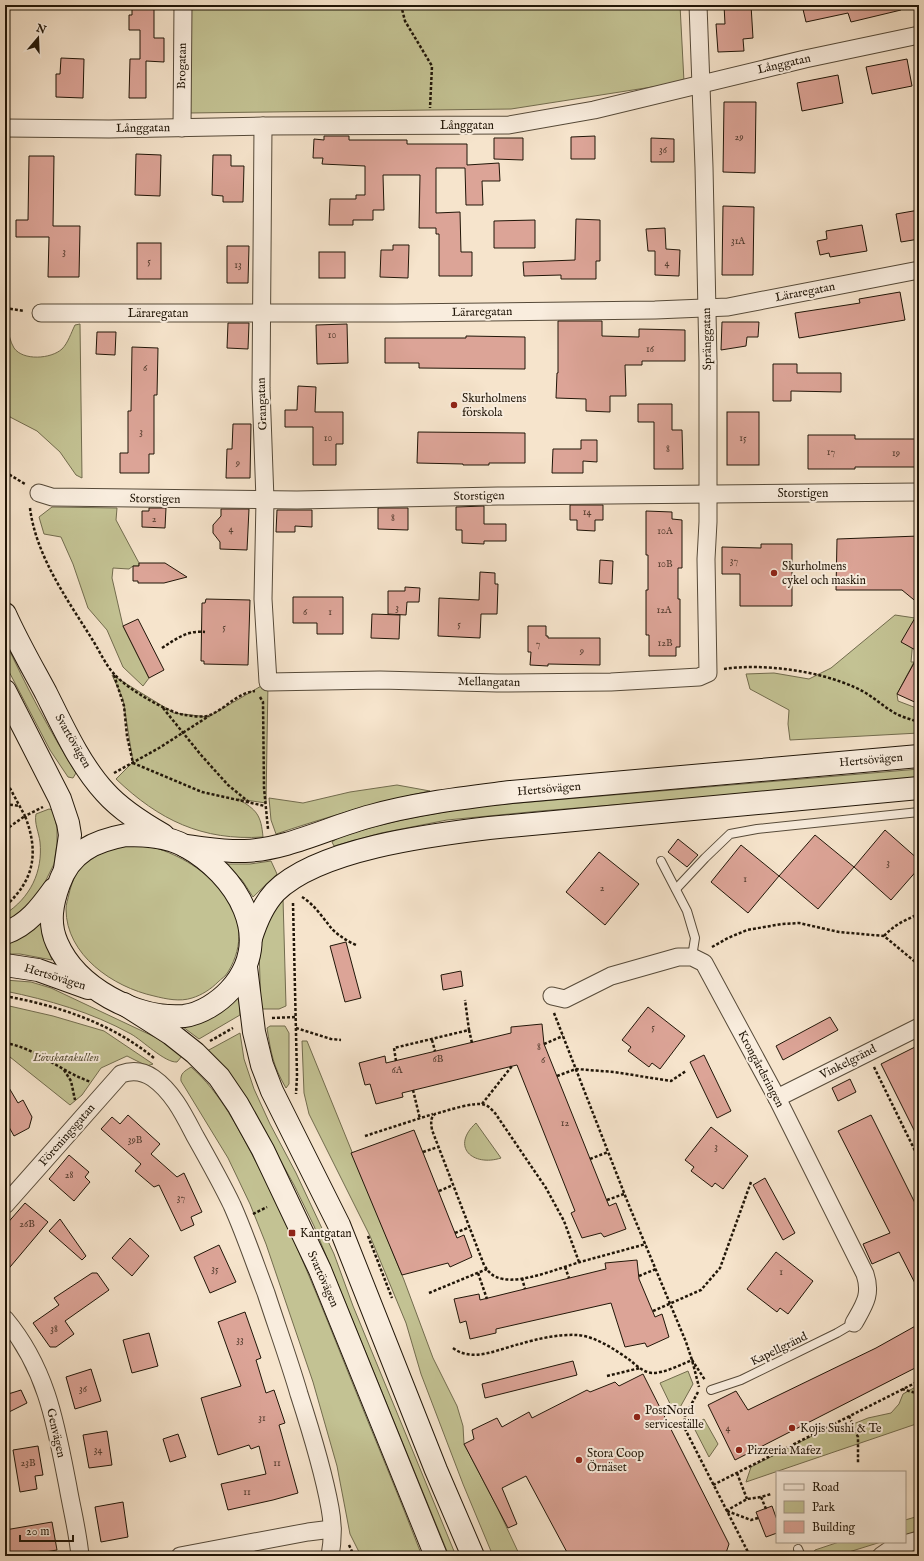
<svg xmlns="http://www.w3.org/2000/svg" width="924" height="1561" font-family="'IM FELL English',serif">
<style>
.green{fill:#c3c293;stroke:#726c4e}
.building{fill:#dca497;stroke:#211608}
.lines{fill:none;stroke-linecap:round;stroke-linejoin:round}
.lane-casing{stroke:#564a39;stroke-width:10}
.street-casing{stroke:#564a39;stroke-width:19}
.secondary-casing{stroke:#211608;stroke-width:24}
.path{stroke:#211608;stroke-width:2.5;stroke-dasharray:3 2;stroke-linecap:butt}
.lane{stroke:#f9edde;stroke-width:8}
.street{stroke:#f9edde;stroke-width:17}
.secondary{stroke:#f9edde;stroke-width:22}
.poi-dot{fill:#8f2418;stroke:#f9edde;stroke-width:1.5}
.labels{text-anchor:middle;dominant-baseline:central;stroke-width:4;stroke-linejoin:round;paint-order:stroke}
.number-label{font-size:10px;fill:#503a2c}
.street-label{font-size:12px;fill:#211608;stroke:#f9edde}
.poi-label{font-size:12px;fill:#211608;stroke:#f9edde;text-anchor:start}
.park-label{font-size:12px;font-style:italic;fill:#5a5239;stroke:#f9edde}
</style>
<rect width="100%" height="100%" fill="#f6e4cc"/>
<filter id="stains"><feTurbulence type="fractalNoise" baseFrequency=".005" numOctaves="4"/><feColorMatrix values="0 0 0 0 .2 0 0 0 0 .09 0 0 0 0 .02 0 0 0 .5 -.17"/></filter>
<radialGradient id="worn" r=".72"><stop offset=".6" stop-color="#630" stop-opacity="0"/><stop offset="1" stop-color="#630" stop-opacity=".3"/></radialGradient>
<!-- green -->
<g class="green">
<path d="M190,5H680L684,82L511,109L189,113Z"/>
<path d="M80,324L82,478L76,475L60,452L37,431L10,417L5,408V325C9,332 10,342 14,348C23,361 51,359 62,349C68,343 71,333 75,325Z"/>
<path d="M52,507L117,508L116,520L139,563V566H133L129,569L113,568L112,578L123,626L149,678L143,686L123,667L107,630L88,608L73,564L61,537L44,534L39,517Z"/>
<path d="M895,615L915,618L911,662H914L897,694L898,701L919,709V733L790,740L788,724L789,710L750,689L746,674L774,673L809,679L831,668Z"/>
<path d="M5,641C26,686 49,730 76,773L73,778L68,777L50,750L5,664Z"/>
<path d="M112,675L174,713L208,717L268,682L266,803L238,799C257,810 261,815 263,837C202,841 159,820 116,779L133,762L123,699Z"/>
<path d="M919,769V780L540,811L447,820L381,833L334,846L332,842C341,835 352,833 363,830C403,818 443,812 484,806Z"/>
<path d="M397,785L430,791C377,802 327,817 276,834L271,820L269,798L303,803L350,792Z"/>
<path d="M49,809L53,810L57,828V843L54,864L35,902L5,925V914C30,898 43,872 40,842C39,833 34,823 36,814Z"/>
<path d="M118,845C126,845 137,843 145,845C150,846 155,848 159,849C210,866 262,916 228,972C226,976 221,979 218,982C211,989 202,995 192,998C180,1002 166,999 154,996C113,987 66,955 66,909C66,904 68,899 69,894C71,885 75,874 82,867C93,857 105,851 118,845Z"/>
<path d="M271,861L277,874L253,897L242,880L226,864H250Z"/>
<path d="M283,898L286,1006L279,1009H261L259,950L264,925Z"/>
<path d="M41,922L45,941L52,960L20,954H5V941Z"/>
<path d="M5,980L31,982L51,988L157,1038L182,1056L177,1062C165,1063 142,1040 131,1034C91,1012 49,1000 5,991Z"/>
<path d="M239,997L240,1015L199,1039L183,1027C209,1020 219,1015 239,997Z"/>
<path d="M5,1005L53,1016L104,1031L153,1064L147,1066L127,1056L101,1068L82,1095L70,1105L5,1053Z"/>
<path d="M270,1026H285L289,1033V1084L286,1088C273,1066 271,1053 267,1028Z"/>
<path d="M240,1033L244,1059L254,1089L270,1124L296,1173L334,1254L353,1306L456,1556H449L314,1226L294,1185L245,1096L232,1077L207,1051Z"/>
<path d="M302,1041H307L404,1280L433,1358L457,1406L463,1426L464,1444L498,1509L520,1556H493L463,1484L421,1374L406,1323L370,1236L309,1114L304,1093Z"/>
<path d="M191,1067C221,1093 239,1130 257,1164C293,1232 321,1305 350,1377C374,1437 399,1496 422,1556H361L350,1534L337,1466L313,1382L266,1244L250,1204L228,1158L181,1081C180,1073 185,1071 191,1067Z"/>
<path d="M476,1123L501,1158C473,1167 450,1147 476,1123Z"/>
<path d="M688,1371L693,1384L678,1411L674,1412L660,1383Z"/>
<path d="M919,1385V1423L746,1482L751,1467L818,1433L841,1429L868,1418L891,1413L899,1404L903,1394Z"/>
<path d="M704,1419L718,1444L709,1457L693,1426Z"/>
<path d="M919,1516V1531L905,1535V1520Z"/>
<path d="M839,1542H881L836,1556H814L812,1555L815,1550Z"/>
</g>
<!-- building -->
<g class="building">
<path d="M132,5H154V38H164V62L146,61V98H129L130,59H140V30H129V15H132Z"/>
<path d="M724,5H751L753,38L743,39L744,51L718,52L716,24H725Z"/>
<path d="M802,5H900L901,10L851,22L848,13L806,22Z"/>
<path d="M61,58L84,59L83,98L56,97V74H60Z"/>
<path d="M907,59L912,86L872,94L866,67Z"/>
<path d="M838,75L843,103L802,111L797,83Z"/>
<path d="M724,102H756L755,173L723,172Z"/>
<path d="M324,136H349V140H407V144H467V165L499,163L500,181H482L483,205H466L465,168H436V213L460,212L461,252H472V276H439V234H436V228H419L420,175H383L384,210H373V220H353V225H329L330,199H356V195H365V166L322,164L323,158H313L314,139L324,140Z"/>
<path d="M595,136V159H571V137Z"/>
<path d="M494,138H523V160L494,159Z"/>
<path d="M651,138L674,139V162H651Z"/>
<path d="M136,154L161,155L160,196L135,195Z"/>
<path d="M213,155H231V166H244L243,202H223V196L212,195Z"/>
<path d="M29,156H54L53,226H80L79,277H48L49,237H16V220H28Z"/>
<path d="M723,206L754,207L753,275H722Z"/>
<path d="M919,210V239L901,242L896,214Z"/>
<path d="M576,219L600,220V261H596V279H561V275L524,276L523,262L575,260Z"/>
<path d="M535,220V248H494V221Z"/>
<path d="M862,225L867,251L830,257L829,253L820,255L817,241L827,239L826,231Z"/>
<path d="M665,228L666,249L680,250L679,276L655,275V251H648L646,229Z"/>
<rect x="137" y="243" width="24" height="36"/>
<path d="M393,245H409L408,278L380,277L381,250H393Z"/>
<path d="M227,246H249L248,283H227Z"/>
<rect x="319" y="252" width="26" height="26"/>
<path d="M900,292L905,320L799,338L795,313L860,303L859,299Z"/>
<path d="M558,321H602V336L639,337V329L685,330V361H642V365H625L626,396H610V412L586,411V399L556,398L557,373H558Z"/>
<path d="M722,322H759L758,337H747L746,346L721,350Z"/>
<path d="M228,323H249L248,349L227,348Z"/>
<path d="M347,324L348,363L317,364L316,325Z"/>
<path d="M97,332H116L115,355L96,354Z"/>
<path d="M466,336L525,337V369L419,368V363H385V338H466Z"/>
<path d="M132,347L158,348L157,395H154V454H149V473H120V453H128V411H131Z"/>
<path d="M773,364H797V373H841V392L791,391V401H773Z"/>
<path d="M298,386L316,387L315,412H343V444H336V465H313V427H285V410H297Z"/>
<path d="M638,404H672V430H682L683,469H654V422H638Z"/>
<rect x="727" y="412" width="32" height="53"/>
<path d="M233,424H251L250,478H226L227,449H232Z"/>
<path d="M418,432L525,433V463H489V465H463V464L417,463Z"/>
<path d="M808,435H855V439H917V467H855V469H808Z"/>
<path d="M581,440H597V462L583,461V473H552L553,449H581Z"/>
<path d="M570,505H603V520H595V531L577,530V520H570Z"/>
<path d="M484,506V524H506V541H484V544L462,543V530H456V507Z"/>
<path d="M149,508H166L165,528L142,527V511H149Z"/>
<path d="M378,508H408V530L378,529Z"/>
<path d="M221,509H249L247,550L220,549V542L213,533V525L221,516Z"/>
<path d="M277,510H312V527L295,526V532H276Z"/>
<path d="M646,511L672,512V519L682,520V568H678V599H680V647H676V656H649V635H646V590H648V555H646Z"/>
<path d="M919,536V604L902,590H836L837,539Z"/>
<path d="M761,544H792V606H740V574H722V547L761,548Z"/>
<path d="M600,560L613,561L612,584L599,583Z"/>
<path d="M139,563H165L187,577L164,583H138V581H133V566H139Z"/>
<path d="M480,572L495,573V584H498L497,614H481L480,638L438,636L439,598L479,600Z"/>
<path d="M405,587L420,588L419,602H407L406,615L388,614V591H405Z"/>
<path d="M293,597H343V634H317V623H293Z"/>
<path d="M206,599L250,600L248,665L204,664V661H201L202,603H205Z"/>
<path d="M919,611V652L901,642Z"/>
<path d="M372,614L400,615L399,639L371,638Z"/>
<path d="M138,619L164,670L149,678L123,626Z"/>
<path d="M528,626H546V636H548V638H600V665L548,664V666L530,665L531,652H528Z"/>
<path d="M919,654V704L897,694Z"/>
<path d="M885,830L919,860V868L891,900L854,867Z"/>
<path d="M815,835L854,867L818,909L779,876Z"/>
<path d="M678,839L698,855L687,867L668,852Z"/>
<path d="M741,845L779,876L748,913L711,882Z"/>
<path d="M599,852L639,884L605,925L566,892Z"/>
<path d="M346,942L361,998L345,1002L330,946Z"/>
<path d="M461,971L463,986L443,990L441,975Z"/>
<path d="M648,1007L685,1036L660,1069L652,1063L649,1067L628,1051L631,1047L622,1040Z"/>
<path d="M830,1017L838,1030L783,1060L776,1046Z"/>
<path d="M542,1024L544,1044L609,1206L616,1203L626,1229L604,1237L601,1233L582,1238L571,1213L575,1211L517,1065L402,1093L403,1097L376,1104L370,1084L365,1085L359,1063L385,1056L386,1063L511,1033V1027Z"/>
<path d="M919,1045V1140L881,1064Z"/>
<path d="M704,1055L731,1111L717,1118L690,1062Z"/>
<path d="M850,1079L856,1092L838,1101L832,1088Z"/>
<path d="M5,1081L18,1103L23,1100L32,1117L29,1128L14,1136L5,1120Z"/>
<path d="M128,1115L160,1144L151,1154L177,1177L184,1173L202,1212L191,1217L194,1225L181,1231L159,1185L154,1187L135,1171L141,1164L101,1129L112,1117L120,1124Z"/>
<path d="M871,1115L919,1211V1291L899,1252L872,1264L863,1244L890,1233L838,1131Z"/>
<path d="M711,1127L748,1156L723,1189L715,1183L712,1187L691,1171L694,1167L685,1160Z"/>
<path d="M414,1130L457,1238L464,1235L472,1257L450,1267L448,1263L402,1275L351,1153Z"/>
<path d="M69,1155L89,1172L85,1177L90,1182L74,1201L49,1179Z"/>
<path d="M765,1178L795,1233L783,1240L753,1185Z"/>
<path d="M25,1203L48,1222L5,1273V1226Z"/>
<path d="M60,1219L86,1256L82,1260L49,1231Z"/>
<path d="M130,1238L149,1256L132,1276L112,1258Z"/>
<path d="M219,1245L236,1282L210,1293L194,1257Z"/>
<path d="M776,1252L813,1281L788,1314L780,1308L777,1312L747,1289Z"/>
<path d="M637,1260L639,1279L655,1317L662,1314L669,1337L647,1347L645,1343L625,1347L611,1303L496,1329V1333L470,1339L466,1321L460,1323L454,1299L479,1294L480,1300L606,1269L605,1263Z"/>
<path d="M92,1273H97L109,1290L65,1321L74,1334L56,1347H50L33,1323L59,1305L54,1298Z"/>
<path d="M245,1312L261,1358L256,1360L266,1393L274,1390L285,1423L279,1425L298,1493L273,1500L228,1510L221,1484L266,1474L259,1446L251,1449L249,1445L218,1455L201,1398L241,1386L218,1322Z"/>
<path d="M919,1324V1366L735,1460L708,1405L736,1391L748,1410L876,1348Z"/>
<path d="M149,1333L158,1366L132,1373L123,1340Z"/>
<path d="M573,1361L577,1375L485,1398L482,1384Z"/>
<path d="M91,1369L101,1401L75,1409L66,1377Z"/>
<path d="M643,1374L729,1544L726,1553L720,1556H569L526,1476L502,1488L517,1524L508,1528L464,1444L474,1439L472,1430L497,1418L502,1427L529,1412L532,1418L587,1390L590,1392L615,1382L619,1386Z"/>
<path d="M21,1390L27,1403L9,1412L5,1404V1395Z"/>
<path d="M107,1431L112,1465L89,1468L83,1435Z"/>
<path d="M178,1434L186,1457L170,1462L163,1439Z"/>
<path d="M38,1446L43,1475L35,1476L37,1489L20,1492L13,1450Z"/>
<path d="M123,1502L128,1537L101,1542L95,1507Z"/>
<path d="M772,1506L777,1520V1533L766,1537L756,1512Z"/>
<path d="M52,1522L57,1550L21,1556H5V1530Z"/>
</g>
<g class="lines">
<!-- lane casing -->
<g class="lane-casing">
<g id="lane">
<path d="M661,861L687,911L695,938L692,957"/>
<path d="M676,889L705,858L730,834L757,829L919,812"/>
<path d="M711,1390L741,1380L837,1333L854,1323"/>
<path d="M798,1549L801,1556"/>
</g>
</g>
<!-- street casing -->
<g class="street-casing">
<g id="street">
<path d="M263,126L261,388L265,500L263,599L268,682L380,680L497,683L611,682L699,677L708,673L706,559L708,522V361L704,167L698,5"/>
<path d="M5,128L109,129L263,126L509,125L594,110L805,59L919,35"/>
<path d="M182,128L183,5"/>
<path d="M41,313H396L655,310L728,307L919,270"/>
<path d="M39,493L52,497L297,500L498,496L919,492"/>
<path d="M552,996L565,999L611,976L678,957H692L704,963L777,1098L865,1274C872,1295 864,1305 854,1323"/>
<path d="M777,1098L919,1027"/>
<path d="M5,1205L121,1074C132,1070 143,1071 153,1078C173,1092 184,1115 195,1136C208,1159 221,1182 232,1205C245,1234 255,1264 266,1293C277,1327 289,1360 299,1394C311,1431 323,1469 330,1508C333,1524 333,1540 330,1556"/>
<path d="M5,1319C47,1369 56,1425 68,1487C72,1510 78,1533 80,1556"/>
<path d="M180,1556L308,1532L332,1529"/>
<path d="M881,1556L894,1547L919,1540"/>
</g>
</g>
<!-- secondary casing -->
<g class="secondary-casing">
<g id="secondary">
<path d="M5,614C17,641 32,667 46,693C62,725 80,765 105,792C121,810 142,823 163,835"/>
<path d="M5,691L60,799L68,823L70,835L65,869"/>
<path d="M126,835C145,835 167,836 185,846C236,874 277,938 230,990C219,1002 201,1014 184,1016C136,1020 76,987 57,943C48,923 52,903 59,884C70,852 94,841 126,835Z"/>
<path d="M185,846C205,848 225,852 245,851C289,849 329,827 371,816C417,803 464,798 511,792L919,756"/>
<path d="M5,933C28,925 41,907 54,889"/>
<path d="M251,938C256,922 263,905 275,892C318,849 430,835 489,828L919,788"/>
<path d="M5,965L38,970L88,988"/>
<path d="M246,967L254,1032L262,1065L272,1091L339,1225L436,1470L473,1556"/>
<path d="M124,1004L171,1034L195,1053L219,1077L238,1105L263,1150L320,1270L436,1556"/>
</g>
</g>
<!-- path -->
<g class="path">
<path d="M401,5L405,21L432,66L430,108"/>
<path d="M5,308L24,311"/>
<path d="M5,472L25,484"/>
<path d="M30,508C36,556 67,599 92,639C99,650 106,666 115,675C128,689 166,712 185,715C192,716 204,718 210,715C225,709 237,693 255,691"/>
<path d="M162,648C176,639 187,630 205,632"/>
<path d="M724,669C763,663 819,671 854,687C869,693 880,704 893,712C901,717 910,719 919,722"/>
<path d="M114,675L124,706L127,736L133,763L202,792L265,806"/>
<path d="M260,697L263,702L264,788L268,829"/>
<path d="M163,708L201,755L228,785L250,803"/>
<path d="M114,773L159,748L209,716"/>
<path d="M5,779L25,816L43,807"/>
<path d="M5,804L20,806"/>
<path d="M5,830L25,816C36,844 37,871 16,895C13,899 9,903 5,906"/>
<path d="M302,897C314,904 323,918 332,929C339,936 347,941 356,945"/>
<path d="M293,903L297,1076L296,1094"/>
<path d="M884,936C894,925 905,920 919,914"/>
<path d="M712,947L728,938L747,930L782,924L799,923L839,932L884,936L919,965"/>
<path d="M5,996C59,1006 111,1023 154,1058"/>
<path d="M554,1013L628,1203L686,1342L692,1360L699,1387"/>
<path d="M272,1018L296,1017"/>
<path d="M296,1028L331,1039L341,1040"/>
<path d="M469,1030L472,1043"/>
<path d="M432,1040L435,1051"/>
<path d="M210,1041L233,1028"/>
<path d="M5,1043C37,1048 61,1072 91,1082"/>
<path d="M544,1044L563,1036"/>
<path d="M396,1061L394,1048L469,1030L465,1000"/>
<path d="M874,1067L919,1159"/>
<path d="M64,1070L71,1081L75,1100"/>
<path d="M557,1076L576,1069L614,1072L671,1081L686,1071"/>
<path d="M413,1090L420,1119"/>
<path d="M482,1104L512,1066"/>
<path d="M365,1136L433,1114"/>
<path d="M423,1152L438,1147"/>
<path d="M590,1159L608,1152"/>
<path d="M439,1191L453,1185"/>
<path d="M607,1200L624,1194"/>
<path d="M253,1214L267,1207"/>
<path d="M455,1233L470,1227"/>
<path d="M368,1236L392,1298"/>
<path d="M579,1262L564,1221L546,1188L495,1113C492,1110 489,1106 485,1105C475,1101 446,1111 435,1114C430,1118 431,1123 432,1130L484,1265C489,1273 493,1277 503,1279C523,1283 560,1268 580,1262C602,1256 624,1250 646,1244"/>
<path d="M565,1267L569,1278"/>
<path d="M478,1273L487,1299"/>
<path d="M639,1276L656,1269"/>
<path d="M522,1278L525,1289"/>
<path d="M429,1293L487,1269"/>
<path d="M653,1311L701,1290L720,1268L751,1182"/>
<path d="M453,1348C473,1363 498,1349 520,1344C536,1339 559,1334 577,1335C595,1336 616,1350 631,1361C637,1366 643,1372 652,1373C665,1373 680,1365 692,1360L705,1380"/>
<path d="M607,1376L640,1368"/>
<path d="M902,1389L919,1394"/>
<path d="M698,1392L685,1416L684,1427L750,1556"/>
<path d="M849,1416L858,1437V1463"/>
<path d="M737,1473L747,1499"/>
<path d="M713,1485L919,1381"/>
<path d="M761,1497L766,1509"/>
<path d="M726,1511L747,1499L761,1497L771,1494"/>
<path d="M727,1511L751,1520L758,1518"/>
<path d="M349,1545L354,1556"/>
</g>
<!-- lane -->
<use href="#lane" class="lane"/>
<!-- street -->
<use href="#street" class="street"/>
<!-- secondary -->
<use href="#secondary" class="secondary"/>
</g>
<!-- markers -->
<g class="poi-dot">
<circle cx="454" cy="405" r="4"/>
<circle cx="774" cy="573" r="4"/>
<rect x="288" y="1229" width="8" height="8" rx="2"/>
<circle cx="637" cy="1417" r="4"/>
<circle cx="792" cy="1428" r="4"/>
<circle cx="739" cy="1450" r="4"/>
<circle cx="579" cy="1460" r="4"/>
</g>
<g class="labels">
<!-- number labels -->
<g class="number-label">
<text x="739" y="137">29</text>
<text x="663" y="150">36</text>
<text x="738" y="241">31A</text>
<text x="64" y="252">3</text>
<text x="149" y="261">5</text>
<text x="667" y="263">4</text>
<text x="238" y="265">13</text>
<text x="332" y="335">10</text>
<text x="650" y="349">16</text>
<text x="145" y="368">6</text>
<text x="141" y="432">3</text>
<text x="328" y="438">10</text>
<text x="743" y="438">15</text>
<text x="668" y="449">8</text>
<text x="831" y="452">17</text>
<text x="896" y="453">19</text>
<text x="238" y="463">9</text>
<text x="587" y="512">14</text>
<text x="393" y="518">8</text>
<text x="154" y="519">2</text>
<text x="231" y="529">4</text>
<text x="665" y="531">10A</text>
<text x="734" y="561">37</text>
<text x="665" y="564">10B</text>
<text x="397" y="608">3</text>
<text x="664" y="610">12A</text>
<text x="305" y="612">6</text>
<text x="330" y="612">1</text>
<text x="459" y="624">5</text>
<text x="224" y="627">5</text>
<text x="665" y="643">12B</text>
<text x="538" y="644">7</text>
<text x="582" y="651">9</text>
<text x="888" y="863">3</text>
<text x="745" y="879">1</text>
<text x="602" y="888">2</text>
<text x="653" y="1027">5</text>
<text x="539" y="1047">8</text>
<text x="438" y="1059">6B</text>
<text x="543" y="1060">6</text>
<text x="397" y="1070">6A</text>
<text x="565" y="1123">12</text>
<text x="135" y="1140">39B</text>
<text x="716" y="1147">3</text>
<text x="69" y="1175">28</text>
<text x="181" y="1198">37</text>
<text x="27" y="1224">26B</text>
<text x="215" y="1269">35</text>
<text x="781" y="1272">1</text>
<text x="54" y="1329">38</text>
<text x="240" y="1340">33</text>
<text x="83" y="1389">36</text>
<text x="262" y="1418">31</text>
<text x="728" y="1428">4</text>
<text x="98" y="1450">34</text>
<text x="28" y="1463">23B</text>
<text x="277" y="1463">11</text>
<text x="247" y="1492">11</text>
</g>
<!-- street labels -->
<g class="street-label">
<text transform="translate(784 64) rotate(-13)">Långgatan</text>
<text transform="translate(182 66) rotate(-89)">Brogatan</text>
<text x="467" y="125">Långgatan</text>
<text transform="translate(143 128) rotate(-1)">Långgatan</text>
<text transform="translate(805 292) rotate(-11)">Läraregatan</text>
<text transform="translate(482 312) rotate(-1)">Läraregatan</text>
<text x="158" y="313">Läraregatan</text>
<text transform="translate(707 339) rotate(-91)">Spränggatan</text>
<text transform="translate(262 404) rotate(-92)">Grangatan</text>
<text x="803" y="493">Storstigen</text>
<text transform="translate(479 496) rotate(-1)">Storstigen</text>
<text transform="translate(155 499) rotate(1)">Storstigen</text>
<text transform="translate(489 682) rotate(1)">Mellangatan</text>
<text transform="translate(73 741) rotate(60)">Svartövägen</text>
<text transform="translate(871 760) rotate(-5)">Hertsövägen</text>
<text transform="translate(549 789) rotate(-5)">Hertsövägen</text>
<text transform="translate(55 977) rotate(17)">Hertsövägen</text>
<text transform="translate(848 1062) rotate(-27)">Vinkelgränd</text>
<text transform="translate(761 1069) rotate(62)">Krongårdsringen</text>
<text transform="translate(67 1135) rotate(-49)">Föreningsgatan</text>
<text transform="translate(323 1279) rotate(66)">Svartövägen</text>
<text transform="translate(779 1349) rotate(-26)">Kapellgränd</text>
<text transform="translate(56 1433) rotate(77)">Genvägen</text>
</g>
<!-- poi labels -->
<g class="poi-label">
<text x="462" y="398">Skurholmens<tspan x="462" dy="14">förskola</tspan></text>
<text x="782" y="566">Skurholmens<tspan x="782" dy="14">cykel och maskin</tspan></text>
<text x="300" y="1233">Kantgatan</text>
<text x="645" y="1410">PostNord<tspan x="645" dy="14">serviceställe</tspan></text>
<text x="800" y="1428">Kojis Sushi &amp; Te</text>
<text x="747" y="1450">Pizzeria Mafez</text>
<text x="587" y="1453">Stora Coop<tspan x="587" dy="14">Örnäset</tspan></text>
</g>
<!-- park labels -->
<g class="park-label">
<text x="66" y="1057">Lövskatakullen</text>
</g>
</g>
<!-- margin -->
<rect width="924" height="1561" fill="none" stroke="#f6e4cc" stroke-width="20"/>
<rect x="6" y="6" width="912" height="1549" fill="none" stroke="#211608" stroke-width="2"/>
<rect x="10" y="10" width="904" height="1541" fill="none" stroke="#211608"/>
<!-- legend -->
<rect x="776" y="1471" width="130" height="72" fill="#f9edde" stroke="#a39788"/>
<rect x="784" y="1484" width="20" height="6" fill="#f9edde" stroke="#a39788"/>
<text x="812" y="1491" font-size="12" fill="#211608">Road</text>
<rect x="784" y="1501" width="20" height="12" fill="#c3c293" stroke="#a39788"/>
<text x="812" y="1511" font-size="12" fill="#211608">Park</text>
<rect x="784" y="1521" width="20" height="12" fill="#dca497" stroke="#a39788"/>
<text x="812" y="1531" font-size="12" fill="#211608">Building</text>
<!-- north arrow -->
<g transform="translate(38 38) rotate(19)" stroke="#f9edde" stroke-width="3" paint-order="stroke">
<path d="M0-3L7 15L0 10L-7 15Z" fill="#211608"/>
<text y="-6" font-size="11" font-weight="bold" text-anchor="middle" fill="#211608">N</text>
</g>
<!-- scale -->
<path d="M20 1535v6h53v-6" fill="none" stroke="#211608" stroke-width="2"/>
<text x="26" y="1535" font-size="12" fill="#211608" stroke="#f9edde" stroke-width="3" paint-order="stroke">20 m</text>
<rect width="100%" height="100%" filter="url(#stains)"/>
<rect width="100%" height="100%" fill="url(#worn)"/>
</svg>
